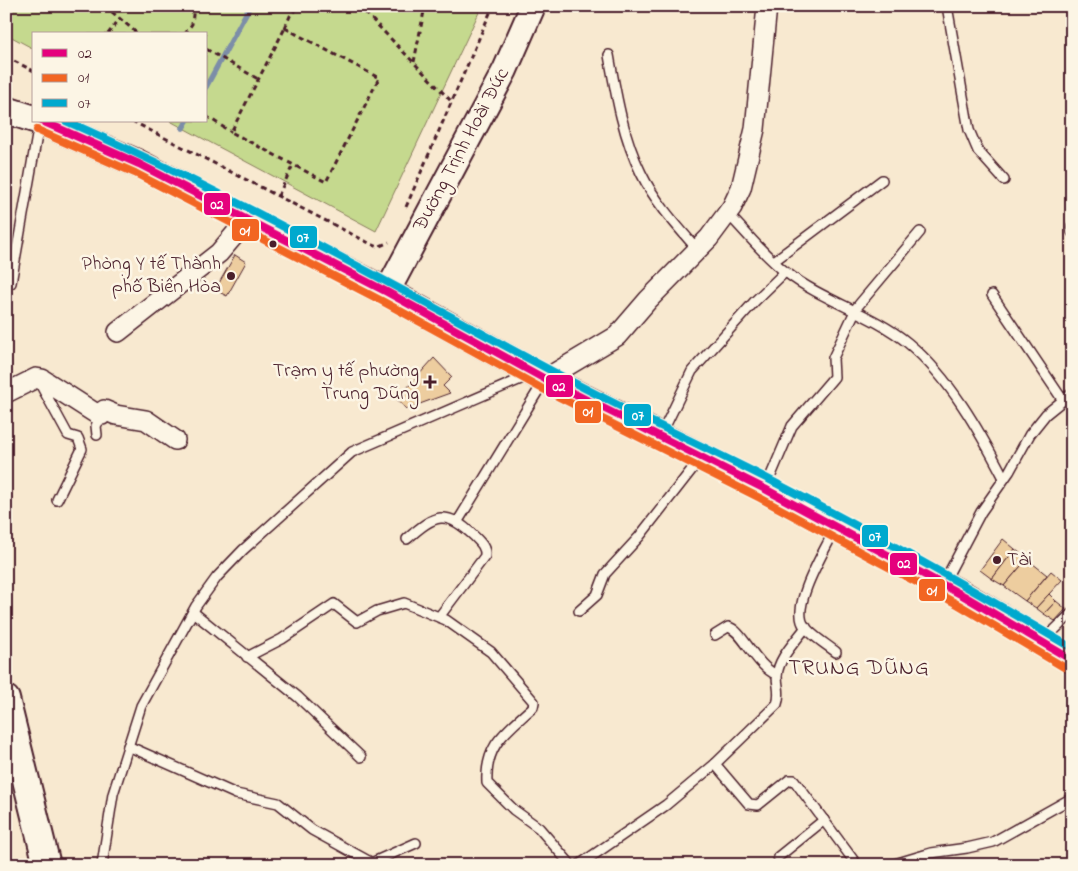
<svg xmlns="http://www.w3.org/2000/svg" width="1078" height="871" font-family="'Indie Flower',sans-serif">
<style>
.green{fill:#c5d98e;stroke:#887c5c}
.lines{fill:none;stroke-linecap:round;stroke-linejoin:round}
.stream{stroke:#7b8da8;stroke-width:5.5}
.building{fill:#edcd9f;stroke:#4a1f2b}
.service-casing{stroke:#4a1f2b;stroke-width:12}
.minor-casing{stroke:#4a1f2b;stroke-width:22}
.tertiary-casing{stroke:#4a1f2b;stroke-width:28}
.secondary-casing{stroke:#4a1f2b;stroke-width:30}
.path{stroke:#4a1f2b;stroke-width:3;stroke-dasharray:5 4;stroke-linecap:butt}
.service{stroke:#fcf5e5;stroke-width:9}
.minor{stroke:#fcf5e5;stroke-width:19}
.tertiary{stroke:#fcf5e5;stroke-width:24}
.secondary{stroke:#fcf5e5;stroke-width:26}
.bus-1-casing{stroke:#fcf5e5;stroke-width:11}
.bus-2-casing{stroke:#fcf5e5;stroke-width:11}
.bus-3-casing{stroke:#fcf5e5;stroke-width:11}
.bus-1{stroke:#e5007d;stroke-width:8}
.bus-2{stroke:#f26522;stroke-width:8}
.bus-3{stroke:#00a9ce;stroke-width:8}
.bus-dot{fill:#4a1f2b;stroke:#fcf5e5;stroke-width:2}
.labels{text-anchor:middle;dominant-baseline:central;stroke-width:5;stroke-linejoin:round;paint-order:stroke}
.street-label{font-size:20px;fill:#4a1f2b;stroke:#fcf5e5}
.poi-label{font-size:20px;fill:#4a1f2b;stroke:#fcf5e5;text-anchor:end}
.quarter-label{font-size:22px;letter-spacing:1px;fill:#4a1f2b;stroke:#fcf5e5}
.line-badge{stroke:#fcf5e5;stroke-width:2}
.badge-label{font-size:14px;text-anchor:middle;font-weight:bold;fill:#fff}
</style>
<rect width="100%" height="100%" fill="#f8e9d0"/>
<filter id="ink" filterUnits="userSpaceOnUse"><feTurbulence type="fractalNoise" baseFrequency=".02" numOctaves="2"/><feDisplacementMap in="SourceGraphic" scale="10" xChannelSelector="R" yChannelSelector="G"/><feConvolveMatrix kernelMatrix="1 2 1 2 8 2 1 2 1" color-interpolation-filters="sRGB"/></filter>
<g filter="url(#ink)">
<!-- green -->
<path class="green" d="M6,6H482L376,231L170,121H206V34H34V49L6,34Z"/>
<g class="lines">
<!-- stream -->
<g class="stream">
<path d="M206,87L250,6"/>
<path d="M183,128L187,121"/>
</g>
</g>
<!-- building -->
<g class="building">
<path d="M235,255L246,262L227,296L215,290Z"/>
<path d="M434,358L452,377L443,386L450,393L406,409L397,399Z"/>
<path d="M1003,539L1015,549L992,579L980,570Z"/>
<path d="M1015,549L1027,559L1004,586L992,579Z"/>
<path d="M1027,559L1047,575L1025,601L1004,586Z"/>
<path d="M1051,571L1062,580L1036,608L1025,601Z"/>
<path d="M1049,594L1056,601L1044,614L1036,608Z"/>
<path d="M1056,601L1066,609L1055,621L1044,614Z"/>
</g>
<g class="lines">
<!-- service casing -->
<g class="service-casing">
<g id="service">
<path d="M947,6L969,130L978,151L1004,180"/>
<path d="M609,55C616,95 623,137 641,173C655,202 677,226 698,250"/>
<path d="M728,214C747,233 765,257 787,273C823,301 873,314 908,343C950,378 979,430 1004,478"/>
<path d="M1072,226V232"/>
<path d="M774,261L882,180"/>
<path d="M11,283L39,124"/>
<path d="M992,295L1062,399"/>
<path d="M38,380L68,435L78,438L82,449L57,500"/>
<path d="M97,435L96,426L102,415"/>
<path d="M661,435L692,371L755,301L785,272"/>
<path d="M766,487L792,426L834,377L833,358L857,307L920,232"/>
<path d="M458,521L544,381"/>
<path d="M835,529C825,550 792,603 803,624C810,635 826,644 836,652"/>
<path d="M407,539C435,514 446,509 474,536C480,542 486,547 485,556L439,617"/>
<path d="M943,584L981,512L1009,472L1030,434L1046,414L1072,393"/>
<path d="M579,611L597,595L605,574L639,537L700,459"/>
<path d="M193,612L298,697L361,757"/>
<path d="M715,635L728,627C743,630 754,665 777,675"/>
<path d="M1043,641L1072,613"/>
<path d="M247,657L282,639L334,604L357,622L377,611L404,603L446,620L491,652L534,702L533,707C506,732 485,744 487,783L514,810L539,828L571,865"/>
<path d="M128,746L236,794L278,803L312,830L372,863"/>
<path d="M715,764L749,804L758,805L789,780H794L857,865"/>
<path d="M778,857L824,820"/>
<path d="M369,864L416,843"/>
<path d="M102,865L113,794L141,706L196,606L217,577L243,550L352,452L530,375"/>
<path d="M579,865L666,805L715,764L777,704C781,694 777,686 777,676C778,658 796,641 806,627"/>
<path d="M891,865L931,853L967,848L993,842L1072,798"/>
</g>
</g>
<!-- minor casing -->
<g class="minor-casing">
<g id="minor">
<path d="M118,332L219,253L248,219"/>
<path d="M545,379L617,336L648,300L709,238L732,207L741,188L755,129L767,6"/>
<path d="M6,393L36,378L42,379L95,413L102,415L104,410L116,415L146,420L175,440"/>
</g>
</g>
<!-- tertiary casing -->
<g class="tertiary-casing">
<path id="tertiary" d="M387,292L505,70L533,6"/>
</g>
<!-- secondary casing -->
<g class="secondary-casing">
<g id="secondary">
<path d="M6,110L34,119"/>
<path d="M41,121L139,164L387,292L545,379L765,489L964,596L1072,660"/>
<path d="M6,699L47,865"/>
</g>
</g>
<!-- path -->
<g class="path">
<path d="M105,6L138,34"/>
<path d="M359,6L452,102"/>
<path d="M285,28L379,78L326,182L231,132Z"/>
<path d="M285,28L290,16L298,6"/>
<path d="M108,34L120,18"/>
<path d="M185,34L192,24L194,6"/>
<path d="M206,49L258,79"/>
<path d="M6,57L34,71"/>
<path d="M414,62L425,6"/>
<path d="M206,116L231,132"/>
<path d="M132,121L371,244L378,247L389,242"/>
<path d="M278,196L293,165"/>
<path d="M406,207L493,6"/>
</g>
<!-- service -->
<use href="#service" class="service"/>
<!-- minor -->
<use href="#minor" class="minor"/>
<!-- tertiary -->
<use href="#tertiary" class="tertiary"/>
<!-- secondary -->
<use href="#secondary" class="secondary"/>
<!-- bus-1 casing -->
<g class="bus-1-casing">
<path id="bus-1" d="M42,121L139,164L387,292L545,379L765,489L964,596L1072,660"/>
</g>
<!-- bus-2 casing -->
<g class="bus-2-casing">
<path id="bus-2" d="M37,130L135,173L382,301L541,388L760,498L959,605L1067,669"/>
</g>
<!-- bus-3 casing -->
<g class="bus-3-casing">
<path id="bus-3" d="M66,121C232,194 389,284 548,369C620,408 695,442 768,479C871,532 972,589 1072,648"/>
</g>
<!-- bus-1 -->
<use href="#bus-1" class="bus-1"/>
<!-- bus-2 -->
<use href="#bus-2" class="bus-2"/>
<!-- bus-3 -->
<use href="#bus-3" class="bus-3"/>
</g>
</g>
<!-- markers -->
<g class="bus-dot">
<circle cx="273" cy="244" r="4.5"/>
<circle cx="231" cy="276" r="5"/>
<path d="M427.5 374.5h5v5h5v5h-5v5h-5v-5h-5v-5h5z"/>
<circle cx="997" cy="560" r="5"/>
</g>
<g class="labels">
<!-- street labels -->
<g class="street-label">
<text transform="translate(462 150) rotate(-62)">Đường Trịnh Hoài Đức</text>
</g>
<!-- poi labels -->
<g class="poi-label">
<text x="221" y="264">Phòng Y tế Thành<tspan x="221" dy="23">phố Biên Hòa</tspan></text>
<text x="419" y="371">Trạm y tế phường<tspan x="419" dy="23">Trung Dũng</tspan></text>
<text x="1007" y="560" text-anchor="start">Tài</text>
</g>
<!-- quarter labels -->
<g class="quarter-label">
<text x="859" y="669">TRUNG DŨNG</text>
</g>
</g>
<g class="line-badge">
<rect x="203" y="192" width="28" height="24" rx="5" fill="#e5007d"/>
<rect x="231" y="218" width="29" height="24" rx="5" fill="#f26522"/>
<rect x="289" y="225" width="29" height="24" rx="5" fill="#00a9ce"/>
<rect x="545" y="374" width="29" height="24" rx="5" fill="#e5007d"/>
<rect x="574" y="400" width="28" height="24" rx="5" fill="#f26522"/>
<rect x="623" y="403" width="29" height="24" rx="5" fill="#00a9ce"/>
<rect x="861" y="524" width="28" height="24" rx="5" fill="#00a9ce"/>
<rect x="889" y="552" width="29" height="24" rx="5" fill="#e5007d"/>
<rect x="918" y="578" width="28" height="24" rx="5" fill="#f26522"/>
</g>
<g class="badge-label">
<text x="217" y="209">02</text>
<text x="245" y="235">01</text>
<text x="303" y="242">07</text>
<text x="559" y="391">02</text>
<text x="588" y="416">01</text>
<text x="638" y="420">07</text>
<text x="875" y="541">07</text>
<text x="904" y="568">02</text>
<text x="932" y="595">01</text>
</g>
<!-- margin -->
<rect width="1078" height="871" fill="none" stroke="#fcf5e5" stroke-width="25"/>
<rect x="12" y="12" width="1053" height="846" fill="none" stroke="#4a1f2b" stroke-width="2" filter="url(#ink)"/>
<!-- legend -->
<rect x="32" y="32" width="175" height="90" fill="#fcf5e5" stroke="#b59f9b"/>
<rect x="42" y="49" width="25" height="8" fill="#e5007d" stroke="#b59f9b"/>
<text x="78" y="58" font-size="15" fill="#4a1f2b">02</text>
<rect x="42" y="74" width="25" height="8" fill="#f26522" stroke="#b59f9b"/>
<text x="78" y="82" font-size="15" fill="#4a1f2b">01</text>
<rect x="42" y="99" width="25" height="8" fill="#00a9ce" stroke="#b59f9b"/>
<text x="78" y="108" font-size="15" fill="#4a1f2b">07</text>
</svg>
